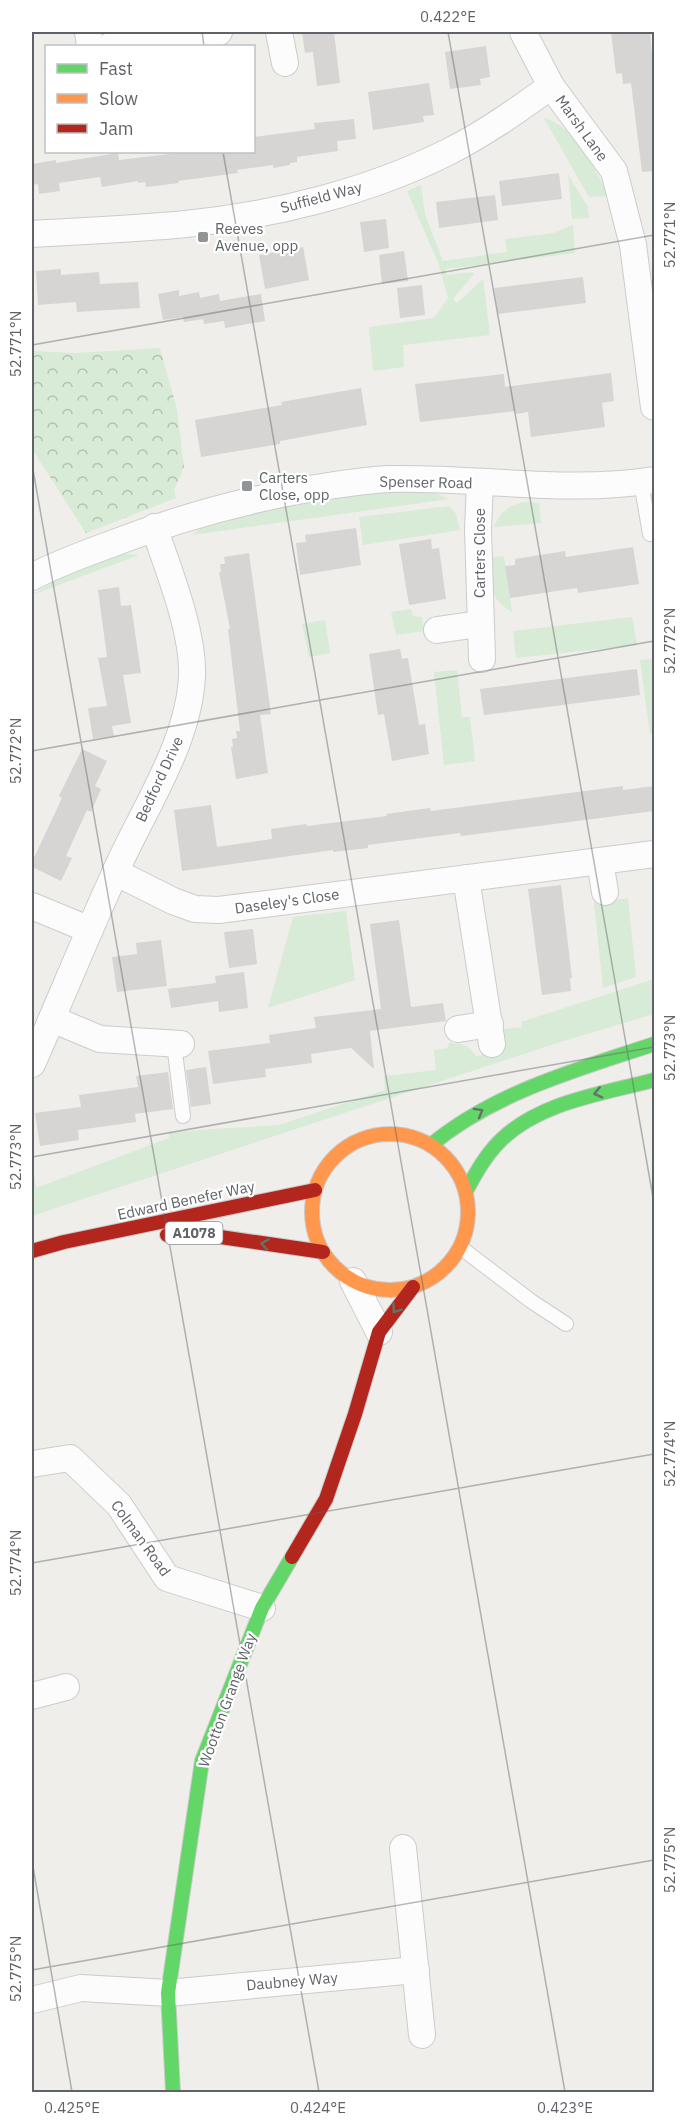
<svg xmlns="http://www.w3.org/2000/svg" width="686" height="2124" font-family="'IBM Plex Sans',sans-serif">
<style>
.green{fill:#d8ebd6}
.park{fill:url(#park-crowns)}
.building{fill:#d6d5d3}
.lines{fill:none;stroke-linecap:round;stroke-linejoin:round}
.lane-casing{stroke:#cbcccc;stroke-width:16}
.street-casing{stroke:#cbcccc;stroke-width:28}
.fast-casing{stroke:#cacacb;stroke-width:16}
.slow-casing{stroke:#cacacb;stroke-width:16}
.jam-casing{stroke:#cacacb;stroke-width:16}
.lane{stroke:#fdfcfc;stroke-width:14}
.street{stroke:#fdfcfc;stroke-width:26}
.fast{stroke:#63d668;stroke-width:14}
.slow{stroke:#ff974d;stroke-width:14}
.jam{stroke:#b3261e;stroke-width:14}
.oneway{stroke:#607468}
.ticks{fill:none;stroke:#5f6368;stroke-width:1.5;stroke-opacity:0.45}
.poi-dot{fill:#919496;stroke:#fff;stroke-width:2}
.labels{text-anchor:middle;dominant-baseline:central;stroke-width:4.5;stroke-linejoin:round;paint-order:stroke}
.shield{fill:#fff;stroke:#8f9295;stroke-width:1.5}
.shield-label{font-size:14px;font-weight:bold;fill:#5f6368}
.street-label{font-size:15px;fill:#5f6368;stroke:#fff}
.poi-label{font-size:15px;fill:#5f6368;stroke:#fff;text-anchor:start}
.neatline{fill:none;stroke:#5f6368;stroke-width:2}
.ticks-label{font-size:15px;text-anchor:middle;fill:#5f6368}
</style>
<defs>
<pattern id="park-crowns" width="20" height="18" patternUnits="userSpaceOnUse" patternTransform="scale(1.5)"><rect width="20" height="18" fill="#d8ebd6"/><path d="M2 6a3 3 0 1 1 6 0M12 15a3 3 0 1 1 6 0" fill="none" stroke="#b2c2b1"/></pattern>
</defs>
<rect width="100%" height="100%" fill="#efeeea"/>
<!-- green -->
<g class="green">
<path d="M544,118C574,125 596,170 608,196L589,197Z"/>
<path d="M568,174L585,203L587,204L589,218L572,219Z"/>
<path d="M421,185L425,214L443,261L507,252L505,239L553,233L573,225L575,253L445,269L447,275L471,272L474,274L453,299L457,303L483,279L490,335L403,345L404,367L373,371L369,327L434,318L448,298L439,265L407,191Z"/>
<path d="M399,491L433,492L449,499L192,535L199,529L236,516L333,496Z"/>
<path d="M525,502L539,503L541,523L494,527C499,512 510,505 525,502Z"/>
<path d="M449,506L456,514L460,530L363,545L359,517Z"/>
<path d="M119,553L139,555L32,595L64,575Z"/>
<path d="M504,556L512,612C486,596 492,585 493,557Z"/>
<path d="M411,609L413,616L422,617L424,631L396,635L391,612Z"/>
<path d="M632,617L637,645L516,658L513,631Z"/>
<path d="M325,620L330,653L309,657L302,624Z"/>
<path d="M654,659V722L652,734H650L640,660Z"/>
<path d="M457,670L462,717H470L475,761L444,765L434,672Z"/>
<path d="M628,898L636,977L603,988L594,903Z"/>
<path d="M346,911L355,980L268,1008L293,917Z"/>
<path d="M654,979V1014L557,1043L32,1216V1161L36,1188L169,1138V1133L213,1129L279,1125L385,1090L384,1076L436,1070L434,1050L447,1048L449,1043C461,1043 469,1045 476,1056L497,1053L494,1030L522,1027L521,1022Z"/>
</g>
<!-- park -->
<path class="park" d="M160,348L177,409L184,467L174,490L176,498L86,533L32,449V351L75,353Z"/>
<!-- building -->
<g class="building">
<path d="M302,32H334L340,83L317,86L313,52L305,53Z"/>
<path d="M611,32H650L654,79V171L642,172L631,83L623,84L622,73L616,74Z"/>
<path d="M486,46L490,77L480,79L481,85L450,89L445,52Z"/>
<path d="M429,83L434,115L423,116L424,122L373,130L368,92Z"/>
<path d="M354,119L356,139L337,141L338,151L297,157V162L290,163V165L273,168V165L237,170L238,173L178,181L179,183L146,187L145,182L138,183V181L102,187L100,177L59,183L60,191L39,194L38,184L32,185V164L56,160V163L118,153L119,160L187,152H256L254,137L315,129L314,123Z"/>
<path d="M559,173L562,199L502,206L499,181Z"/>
<path d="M495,195L498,220L439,228L436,202Z"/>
<path d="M386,219L389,248L364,252L360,222Z"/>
<path d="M303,247L309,280L265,289L259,255Z"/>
<path d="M404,251L408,281L382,284L379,255Z"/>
<path d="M61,269V275L99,272L100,284L138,282L140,308L77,312L76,302L38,305L36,271Z"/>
<path d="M583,277L586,303L498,314L494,288Z"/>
<path d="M422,285L425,315L400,318L397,288Z"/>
<path d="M179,290V296L199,292L200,298L219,294L220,301L261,294L265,321L225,328L224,321L204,324L203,319L184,322L183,317L163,320L158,294Z"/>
<path d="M611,373L614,401L602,403L605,427L531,437L528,412L516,414V411L420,422L415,384L504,374L505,387Z"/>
<path d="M361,388L367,425L280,441V444L201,457L195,420L282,405L281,402Z"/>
<path d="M356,528L361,565L300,575L296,543L306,542L305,535Z"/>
<path d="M431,539L432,549L439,548L446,599L409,605L399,544Z"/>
<path d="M633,547L639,584L578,593L577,588L510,598L505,566L515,565V559L565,551L566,557Z"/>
<path d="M249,553L271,714L260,715L268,773L236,779L231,747H233L232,739L237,738L236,731H240L228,629H230L219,572H221L220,564H225L224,557Z"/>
<path d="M119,587L121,606L131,605L141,673L123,675L131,723L112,726L114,736L93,739L88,708L107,706L98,658L107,657L98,590Z"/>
<path d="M400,649L402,659L408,658L419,725L425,724L429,754L392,761L384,714L378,715L369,654Z"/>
<path d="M637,669L640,695L484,715L480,689Z"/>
<path d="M82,749L107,761L95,786L101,789L91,812L87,810L66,856L72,858L61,881L32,867V862L62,798L59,796Z"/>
<path d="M623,786V790L654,786V811L461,836L460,833L368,845V848L333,852V850L182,871L174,810L211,805L217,847L272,839L271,829L306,824L307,826L387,816L386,814L430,808L431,811Z"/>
<path d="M561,885L572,978H570L571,991L542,995L528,889Z"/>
<path d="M399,920L411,1007L443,1003L446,1021L370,1031L374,1069L351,1048L311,1054L312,1063L265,1069L266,1077L213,1084L208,1051L270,1043L269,1035L316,1028L314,1017L381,1009L370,924Z"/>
<path d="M253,929L257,964L229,968L224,932Z"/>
<path d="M161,940L167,986L117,992L112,957L137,954L136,943Z"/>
<path d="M244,972L248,1008L219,1012L218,1001L171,1008L168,989L216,983L215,976Z"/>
<path d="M206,1067L211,1104L191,1107L186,1070Z"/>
<path d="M168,1072L173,1109L135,1114L136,1122L78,1130L79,1140L40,1146L35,1113L81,1107L79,1095L138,1087L136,1076Z"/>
</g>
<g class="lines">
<!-- lane casing -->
<g class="lane-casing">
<g id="lane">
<path d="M641,482L650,534"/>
<path d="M174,1044L183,1116"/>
<path d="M460,1247L531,1301L566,1324"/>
</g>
</g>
<!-- street casing -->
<g class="street-casing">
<g id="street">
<path d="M88,32L90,46"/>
<path d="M279,32L285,63"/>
<path d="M523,32L551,86L614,171L633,245L654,407"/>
<path d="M110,46L219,32"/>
<path d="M32,234C83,231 135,229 186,224C275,215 368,192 448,152C484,134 518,110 551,86"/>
<path d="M480,483L478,529L482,659"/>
<path d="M32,577C54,565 79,556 103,547C170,521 238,501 309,489C336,485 363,480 390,479C478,477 567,494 654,480"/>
<path d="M437,630L479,624"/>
<path d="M600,861L605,892"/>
<path d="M115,872L173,901L195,909L219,910L654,854"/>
<path d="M466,878L492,1044"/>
<path d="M32,906L90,930"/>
<path d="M52,1019L100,1039L181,1044"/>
<path d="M458,1029L490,1024"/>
<path d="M32,1064C60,1001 86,936 115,873C142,811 189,744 192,676C194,632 168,569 154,527"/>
<path d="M353,1281L379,1332"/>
<path d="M32,1464L70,1458L119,1505L167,1578L262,1608"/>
<path d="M32,1696L66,1687"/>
<path d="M403,1848L422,2035"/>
<path d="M32,2000L81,1988L168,1993L416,1970"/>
</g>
</g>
<!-- fast casing -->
<g class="fast-casing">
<g id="fast">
<path d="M431,1145C495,1092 577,1070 654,1044"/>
<path d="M466,1191C476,1173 485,1156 500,1141C539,1102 602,1094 654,1080"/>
<path d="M173,2092L168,1993L202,1761L262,1608L292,1557"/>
</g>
</g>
<!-- slow casing -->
<g class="slow-casing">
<circle id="slow" cx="390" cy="1212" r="78"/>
</g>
<!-- jam casing -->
<g class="jam-casing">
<g id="jam">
<path d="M167,1235L193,1233L323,1252"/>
<path d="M32,1251L64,1242L315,1190"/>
<path d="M292,1557L326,1499L355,1414L379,1332L413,1287"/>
</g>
</g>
<!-- lane -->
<use href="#lane" class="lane"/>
<!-- street -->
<use href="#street" class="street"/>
<!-- fast -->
<use href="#fast" class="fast"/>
<!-- slow -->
<use href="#slow" class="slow"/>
<!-- jam -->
<use href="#jam" class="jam"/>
</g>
<!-- one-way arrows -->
<defs><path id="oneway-chevron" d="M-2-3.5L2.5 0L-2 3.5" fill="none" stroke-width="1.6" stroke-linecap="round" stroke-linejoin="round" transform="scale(1.5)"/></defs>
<g class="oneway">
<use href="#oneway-chevron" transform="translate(598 1093) rotate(167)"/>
<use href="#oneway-chevron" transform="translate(479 1112) rotate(-29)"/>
<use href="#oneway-chevron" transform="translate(265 1244) rotate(-171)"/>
<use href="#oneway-chevron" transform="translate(396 1309) rotate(126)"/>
</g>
<!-- ticks -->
<path class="ticks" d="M202,32L204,46M448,32L654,1203M223,152L565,2092M32,345L654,235M32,464L319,2092M32,751L654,641M32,1157L654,1047M32,1563L654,1454M32,1861L72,2092M32,1970L654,1860"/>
<!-- markers -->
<g class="poi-dot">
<rect x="197" y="231" width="12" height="12" rx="3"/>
<rect x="241" y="480" width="12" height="12" rx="3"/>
</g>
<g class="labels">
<!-- shield labels -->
<rect class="shield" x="165.5" y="1222" width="57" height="22" rx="4.5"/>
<g class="shield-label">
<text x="194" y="1233">A1078</text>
</g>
<!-- street labels -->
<g class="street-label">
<text transform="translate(582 128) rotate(54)">Marsh Lane</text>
<text transform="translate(321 197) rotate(-15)">Suffield Way</text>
<text transform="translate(426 482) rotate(1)">Spenser Road</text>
<text transform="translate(479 553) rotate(-90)">Carters Close</text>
<text transform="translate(159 779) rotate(-65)">Bedford Drive</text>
<text transform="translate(287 901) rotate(-8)">Daseley's Close</text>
<text transform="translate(186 1200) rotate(-12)">Edward Benefer Way</text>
<text transform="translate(141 1538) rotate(54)">Colman Road</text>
<text transform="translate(227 1700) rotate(-70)">Wootton Grange Way</text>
<text transform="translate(292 1981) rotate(-5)">Daubney Way</text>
</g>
<!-- poi labels -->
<g class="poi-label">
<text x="215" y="228">Reeves<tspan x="215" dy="17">Avenue, opp</tspan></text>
<text x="259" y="477">Carters<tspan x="259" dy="17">Close, opp</tspan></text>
</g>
</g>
<!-- border -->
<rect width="686" height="2124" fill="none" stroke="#ffffff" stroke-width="66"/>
<!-- legend -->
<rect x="45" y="45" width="210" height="108" fill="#ffffff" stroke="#bfc1c3" stroke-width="1.5"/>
<rect x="57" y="64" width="30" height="9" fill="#63d668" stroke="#bfc1c3" stroke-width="1.5"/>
<text x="99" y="75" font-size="18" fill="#5f6368">Fast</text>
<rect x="57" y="94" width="30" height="9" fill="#ff974d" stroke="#bfc1c3" stroke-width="1.5"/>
<text x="99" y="105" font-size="18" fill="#5f6368">Slow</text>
<rect x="57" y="124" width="30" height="9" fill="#b3261e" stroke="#bfc1c3" stroke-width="1.5"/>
<text x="99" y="135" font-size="18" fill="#5f6368">Jam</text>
<rect x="33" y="33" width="620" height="2058" class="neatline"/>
<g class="ticks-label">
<text x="448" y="22">0.422°E</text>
<text transform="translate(670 235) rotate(-90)" y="5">52.771°N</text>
<text transform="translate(16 344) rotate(-90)" y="5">52.771°N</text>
<text transform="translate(670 641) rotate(-90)" y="5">52.772°N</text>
<text transform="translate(16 751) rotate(-90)" y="5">52.772°N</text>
<text transform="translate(670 1048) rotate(-90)" y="5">52.773°N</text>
<text transform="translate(16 1157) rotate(-90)" y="5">52.773°N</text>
<text transform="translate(670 1454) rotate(-90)" y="5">52.774°N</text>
<text transform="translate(16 1563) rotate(-90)" y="5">52.774°N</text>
<text transform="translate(670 1860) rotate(-90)" y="5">52.775°N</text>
<text transform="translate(16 1969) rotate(-90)" y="5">52.775°N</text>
<text x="72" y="2113">0.425°E</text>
<text x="318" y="2113">0.424°E</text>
<text x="565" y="2113">0.423°E</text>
</g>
</svg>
